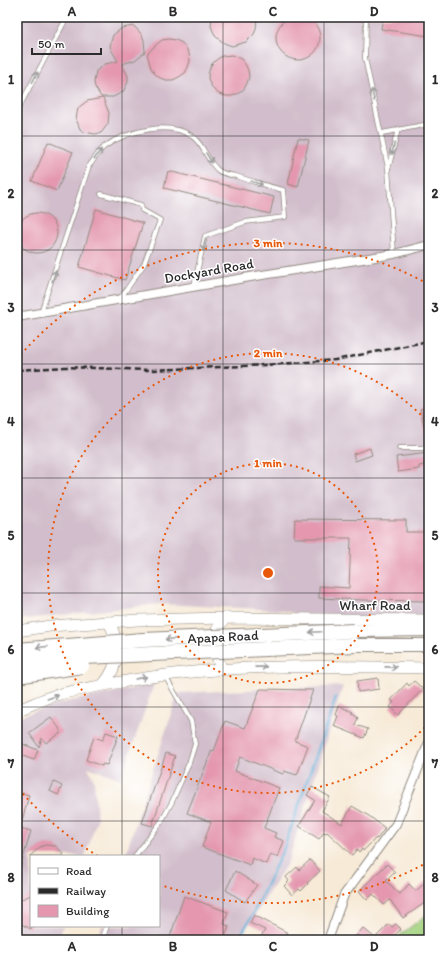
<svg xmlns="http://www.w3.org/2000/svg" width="446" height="957" font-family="Itim,sans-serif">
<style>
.industrial{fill:#d1bdcb}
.green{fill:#a3d17f;stroke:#677e55}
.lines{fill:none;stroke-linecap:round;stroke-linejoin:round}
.stream{stroke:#59abd4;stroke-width:2.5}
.building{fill:#e497af}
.lane-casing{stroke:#918a81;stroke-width:5.5}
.street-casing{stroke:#918a81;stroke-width:10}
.secondary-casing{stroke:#918a81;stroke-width:12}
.primary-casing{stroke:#918a81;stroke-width:14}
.lane{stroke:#fff;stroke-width:4}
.street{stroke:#fff;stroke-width:8}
.secondary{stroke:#fff;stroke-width:11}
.primary{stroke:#fff;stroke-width:12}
.rail{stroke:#2b2b2b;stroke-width:2.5;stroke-dasharray:6 3;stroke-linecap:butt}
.highway-bridge-casing{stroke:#918a81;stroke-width:16;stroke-linecap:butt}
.highway-bridge{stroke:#fff;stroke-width:14}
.oneway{stroke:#a0a0a0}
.grid{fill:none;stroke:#2b2b2b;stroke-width:1;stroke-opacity:0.55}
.ring{fill:none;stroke:#e8590c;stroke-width:2;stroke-dasharray:2 4}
.labels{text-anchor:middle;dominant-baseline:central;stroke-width:3;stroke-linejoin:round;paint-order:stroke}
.street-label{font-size:14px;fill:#2b2b2b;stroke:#fff}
.centre{fill:#e8590c;stroke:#fff;stroke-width:2}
.ring-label{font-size:12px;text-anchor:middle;font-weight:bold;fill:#e8590c;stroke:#fff;stroke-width:3;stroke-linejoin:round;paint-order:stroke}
.neatline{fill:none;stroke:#2b2b2b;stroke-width:1.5}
.grid-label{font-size:13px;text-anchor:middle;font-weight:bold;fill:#2b2b2b}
</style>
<rect width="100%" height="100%" fill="#fff"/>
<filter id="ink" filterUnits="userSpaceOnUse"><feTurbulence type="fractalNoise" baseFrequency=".025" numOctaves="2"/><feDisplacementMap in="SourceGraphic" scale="8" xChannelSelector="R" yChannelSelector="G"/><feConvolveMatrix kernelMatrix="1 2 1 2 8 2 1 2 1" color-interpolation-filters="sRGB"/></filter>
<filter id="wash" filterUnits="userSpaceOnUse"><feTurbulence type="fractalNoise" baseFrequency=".012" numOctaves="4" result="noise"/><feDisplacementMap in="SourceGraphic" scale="16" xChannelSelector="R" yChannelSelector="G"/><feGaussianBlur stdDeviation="0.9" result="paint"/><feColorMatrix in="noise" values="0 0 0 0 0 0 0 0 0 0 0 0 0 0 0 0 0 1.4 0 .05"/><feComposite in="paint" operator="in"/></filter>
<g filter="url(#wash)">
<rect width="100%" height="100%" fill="#f7ead7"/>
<!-- industrial -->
<g class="industrial">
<path d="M17,17H429V630H375L280,610L160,604L17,620Z"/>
<path d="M154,684L121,779L88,767L94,780L97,820L85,856H31V926H63L59,940H17V717L61,703Z"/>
<path d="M343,686L288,862L239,940H98L102,926H159V856H125L178,693Z"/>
</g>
<!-- green -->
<path class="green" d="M429,913V940H403L400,935Z"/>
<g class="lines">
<!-- stream -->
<path class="stream" d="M238,940L253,914L284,848L336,697"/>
</g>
<g id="blocks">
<!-- building -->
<g class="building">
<circle cx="298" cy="38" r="22"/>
<path d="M212,17H257L256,29L254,34L246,42L232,46L224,43L215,36L211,26Z"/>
<path d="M383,17L429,18V36L381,29Z"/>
<path d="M134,26L142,35L144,40L145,52L135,60L122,64L128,76V82L123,92L113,97H101L95,87L94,82L96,71L105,64L118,61L112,51L110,46L113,35L122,28Z"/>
<path d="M169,39L176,40L182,43L186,48L189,54L190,61L188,67L185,73L179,77L173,80H166L160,78L155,74L151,68L147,54L157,44L162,40Z"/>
<path d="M232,55L241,59L245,64L248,70L249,77L247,83L244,89L239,93L232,96H226L219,94L214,90L210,84L208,78L209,71L211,65L216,60L222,56Z"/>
<path d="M103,98L109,113L108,124L101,133L95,134L84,132L80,129L76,119L78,108L87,101Z"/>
<path d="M298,138L309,140L298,187L288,184Z"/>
<path d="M48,142L73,152L57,191L32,181Z"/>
<path d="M168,171L274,197L270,214L164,188Z"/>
<path d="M96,209L143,223L125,280L79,267Z"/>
<circle cx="37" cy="233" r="20"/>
<path d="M429,407V434H426L420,409Z"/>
<path d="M370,448L372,455L355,461L353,454Z"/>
<path d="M429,453V464L419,466V469L398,472L396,457Z"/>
<path d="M295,519L406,520V532H429V601L362,600L319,598V586L349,588L351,538H294Z"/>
<path d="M378,678L379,689L358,692L357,681Z"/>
<path d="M414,681L423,689L398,715L390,707L394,702L391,700L407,683L409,686Z"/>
<path d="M260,689L313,690L295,741L308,746L297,775L284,771L283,774L240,757L235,771L279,788L264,828L276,833L274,837L284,841L278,857L270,854L266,864L252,858L250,865L202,847L211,822L187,813L212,750L214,751L225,721L245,728Z"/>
<path d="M339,706L353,712L352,713L356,715V717H358L355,725L368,729L364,738L334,726L338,716L336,715Z"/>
<path d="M51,717L62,732L46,743L42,738L39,747L29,733Z"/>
<path d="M106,732L118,736L107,765L103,764L102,766L86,760L94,737L103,740Z"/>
<path d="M20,743L38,750L34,760L17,754Z"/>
<path d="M166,753L175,756L152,826L142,823Z"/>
<path d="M54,782L62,786L58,795L50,791Z"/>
<path d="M312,787L330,797L322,811L342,824L352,806L369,816L385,828L377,839L376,838L363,851L362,849L359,852L357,849L352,855L327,832L326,833L324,832L319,839L299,826L315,800L307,795Z"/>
<path d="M17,792L29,795L20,828L31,831L19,872L17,871Z"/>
<path d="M45,845L56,846L60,850L64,856H30L40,847Z"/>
<path d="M310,860L320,871L307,883L308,884L301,891L299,889L292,895L284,886L289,881L286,877L297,867L299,870Z"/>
<path d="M387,864L395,872L386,881L400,894L409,884L416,891L429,879V900L403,918L390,900L384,905L373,894L367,900L359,891Z"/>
<path d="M235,871L257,885L245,902L226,890Z"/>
<path d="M31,895V929L21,924L17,919V901Z"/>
<path d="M184,896L228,912L224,924L229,926L224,940H169Z"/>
<path d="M254,915L288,933L284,940H259L265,930L250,923Z"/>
<path d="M389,924L392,927L396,924L401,929L390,940H353L363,928L375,938Z"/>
</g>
</g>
</g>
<g filter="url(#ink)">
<use href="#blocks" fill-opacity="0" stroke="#918a81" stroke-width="1"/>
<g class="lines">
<!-- lane casing -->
<g class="lane-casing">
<g id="lane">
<path d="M366,17L365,58L388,168L394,254"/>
<path d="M17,111L67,17"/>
<path d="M382,133L429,124"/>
<path d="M389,166L398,129"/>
<path d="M101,194L141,205L142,210L160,220L144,264L120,299"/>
<path d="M41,312L89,166C94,160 98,152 104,147C126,131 170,120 193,137C205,146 207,162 219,171C223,174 231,175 236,176C251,181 267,186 283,190L285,217L245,222L205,236L194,286"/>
<path d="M399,448H429"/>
<path d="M135,856L161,822L172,802L189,763L195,744L191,721L165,676"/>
<path d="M102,940L107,926"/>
</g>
</g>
<!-- street casing -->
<g class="street-casing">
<g id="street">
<path d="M17,317L256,276L394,254L429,245"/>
<path d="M328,940L344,895L396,824L429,742"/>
</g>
</g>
<!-- secondary casing -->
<g class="secondary-casing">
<g id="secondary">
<path d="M17,631L50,626L138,620L226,618L429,620"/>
<path d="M222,669C212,649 209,634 226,618"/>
<path d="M103,685C120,664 121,646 109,622"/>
<path d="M17,711C30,705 43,699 56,695C80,689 104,685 127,681C227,663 328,666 429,668"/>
</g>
</g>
<!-- primary casing -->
<g class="primary-casing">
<g id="primary">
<path d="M354,631L429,630"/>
<path d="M355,645H429"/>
</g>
</g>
<!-- lane -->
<use href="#lane" class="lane"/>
<!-- street -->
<use href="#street" class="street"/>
<!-- secondary -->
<use href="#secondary" class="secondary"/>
<!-- primary -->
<use href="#primary" class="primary"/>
<!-- rail -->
<path class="rail" d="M17,370L65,367L150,370L266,365L335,360L429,341"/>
<!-- highway-bridge casing -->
<g class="highway-bridge-casing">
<g id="highway-bridge">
<path d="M17,650L143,640L354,631"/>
<path d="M17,663L84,657L355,645"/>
<path d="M17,676L82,666"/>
</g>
</g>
<!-- highway-bridge -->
<use href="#highway-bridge" class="highway-bridge"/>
</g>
<!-- one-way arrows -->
<defs><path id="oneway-shaft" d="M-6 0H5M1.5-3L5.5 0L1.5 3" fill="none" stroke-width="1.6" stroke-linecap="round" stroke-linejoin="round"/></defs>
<g class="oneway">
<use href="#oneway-shaft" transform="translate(35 77) rotate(-62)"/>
<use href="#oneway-shaft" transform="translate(373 95) rotate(-102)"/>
<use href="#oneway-shaft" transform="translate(393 149) rotate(104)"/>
<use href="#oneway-shaft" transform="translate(98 154) rotate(-53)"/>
<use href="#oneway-shaft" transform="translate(209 158) rotate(59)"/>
<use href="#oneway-shaft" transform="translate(257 183) rotate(17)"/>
<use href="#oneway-shaft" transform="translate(204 245) rotate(102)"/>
<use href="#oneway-shaft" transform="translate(54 276) rotate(-72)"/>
<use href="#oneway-shaft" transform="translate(315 632) rotate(177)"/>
<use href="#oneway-shaft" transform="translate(171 639) rotate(177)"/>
<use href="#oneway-shaft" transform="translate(42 647) rotate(175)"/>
<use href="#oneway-shaft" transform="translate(261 667) rotate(-1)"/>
<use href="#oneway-shaft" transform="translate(391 667) rotate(1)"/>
<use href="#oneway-shaft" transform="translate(141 678) rotate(-10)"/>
<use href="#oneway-shaft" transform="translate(53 697) rotate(-19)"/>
</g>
</g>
<!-- grid -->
<path class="grid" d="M122,17V856M223,17V940M324,17V940M17,136H429M17,250H429M17,364H429M17,478H429M17,593H429M17,707H429M17,821H429M122,926V940"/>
<!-- distance rings -->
<g class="ring">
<circle cx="268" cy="573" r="110"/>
<path d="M429 723A220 220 0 1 1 429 423"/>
<path d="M428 862A330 330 0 0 1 161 885M98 856A330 330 0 0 1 17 787M17 359A330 330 0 0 1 428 284"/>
</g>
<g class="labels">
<!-- street labels -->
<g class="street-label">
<text transform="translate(209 271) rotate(-10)">Dockyard Road</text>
<text x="375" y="605">Wharf Road</text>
<text transform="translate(223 637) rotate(-3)">Apapa Road</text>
</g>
</g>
<circle cx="268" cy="573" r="6" class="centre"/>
<g class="ring-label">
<text x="268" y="247">3 min</text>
<text x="268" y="357">2 min</text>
<text x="268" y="467">1 min</text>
</g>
<!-- margin -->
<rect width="446" height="957" fill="none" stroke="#fff" stroke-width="44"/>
<!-- legend -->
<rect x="30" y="855" width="130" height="72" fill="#ffffff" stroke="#aaaaaa"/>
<rect x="38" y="868" width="20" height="6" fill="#ffffff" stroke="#aaaaaa"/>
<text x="66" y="875" font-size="12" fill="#2b2b2b">Road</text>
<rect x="38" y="888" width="20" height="6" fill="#2b2b2b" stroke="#aaaaaa"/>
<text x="66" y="895" font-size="12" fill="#2b2b2b">Railway</text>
<rect x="38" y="905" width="20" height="12" fill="#e497af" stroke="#aaaaaa"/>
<text x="66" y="915" font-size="12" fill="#2b2b2b">Building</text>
<!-- scale -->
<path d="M32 48v6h69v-6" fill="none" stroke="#2b2b2b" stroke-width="2"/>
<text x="38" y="48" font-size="12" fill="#2b2b2b" stroke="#ffffff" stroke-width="3" paint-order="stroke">50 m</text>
<rect x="22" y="22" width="402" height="913" class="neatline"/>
<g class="grid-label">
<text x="72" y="16">A</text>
<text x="173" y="16">B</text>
<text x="273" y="16">C</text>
<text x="374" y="16">D</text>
<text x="11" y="84">1</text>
<text x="435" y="84">1</text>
<text x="11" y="198">2</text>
<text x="435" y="198">2</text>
<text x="11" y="312">3</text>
<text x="435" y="312">3</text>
<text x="11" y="426">4</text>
<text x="435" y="426">4</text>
<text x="11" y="540">5</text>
<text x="435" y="540">5</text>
<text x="11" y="654">6</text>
<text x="435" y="654">6</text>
<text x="11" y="768">7</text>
<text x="435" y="768">7</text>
<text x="11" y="882">8</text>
<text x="435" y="882">8</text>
<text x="72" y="951">A</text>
<text x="173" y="951">B</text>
<text x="273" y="951">C</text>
<text x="374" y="951">D</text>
</g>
</svg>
